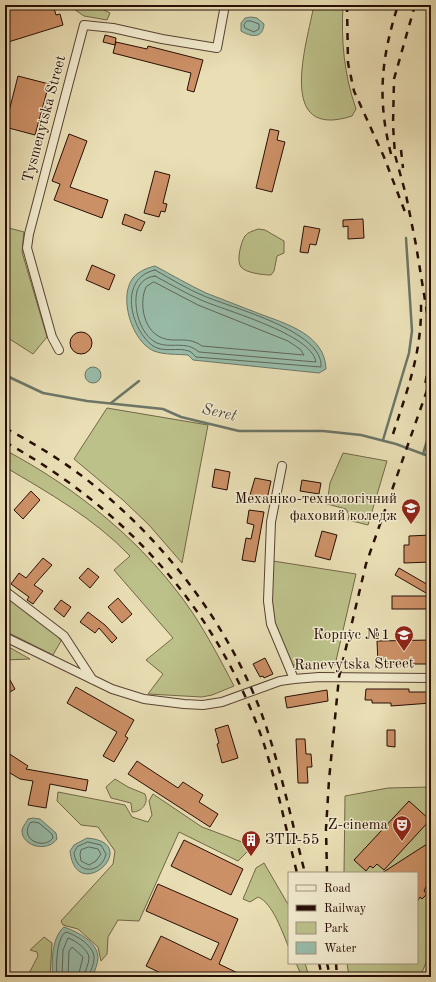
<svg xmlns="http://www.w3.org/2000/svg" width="436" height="982" font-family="'Old Standard TT',serif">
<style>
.green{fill:#bcc089;stroke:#726748}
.water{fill:#98bca9;stroke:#6b7668}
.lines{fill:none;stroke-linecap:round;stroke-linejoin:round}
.shore{stroke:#606558;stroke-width:1}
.stream{stroke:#6b7668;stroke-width:2.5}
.building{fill:#cc9066;stroke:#270e06}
.street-casing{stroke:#584232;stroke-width:10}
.secondary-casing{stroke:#270e06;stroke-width:12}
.street{stroke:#f1eace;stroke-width:8}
.secondary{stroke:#f1eace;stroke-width:11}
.rail{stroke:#270e06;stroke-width:2.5;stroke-dasharray:7 7;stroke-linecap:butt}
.labels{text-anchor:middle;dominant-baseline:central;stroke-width:3;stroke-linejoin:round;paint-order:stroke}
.street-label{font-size:15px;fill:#270e06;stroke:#f1eace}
.poi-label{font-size:15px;fill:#270e06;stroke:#f1eace;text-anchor:end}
.water-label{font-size:16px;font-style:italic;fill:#4f4b3f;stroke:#f1eace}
</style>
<rect width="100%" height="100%" fill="#e9deb4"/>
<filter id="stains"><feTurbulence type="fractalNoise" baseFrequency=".005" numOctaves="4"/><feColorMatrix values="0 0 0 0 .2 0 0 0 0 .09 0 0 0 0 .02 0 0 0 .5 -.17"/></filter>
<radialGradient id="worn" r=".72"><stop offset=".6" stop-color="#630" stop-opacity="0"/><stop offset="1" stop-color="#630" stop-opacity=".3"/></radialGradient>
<!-- green -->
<g class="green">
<path d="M68,5H94L110,13L107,20L84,16Z"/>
<path d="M314,5H343C341,41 344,74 356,109L352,116C275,141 307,43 314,5Z"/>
<path d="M5,227L24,232L22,252L47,337L33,354L5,336Z"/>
<path d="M258,229L265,230L284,241V253L277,256L274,271L271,275C263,275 246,273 241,267C236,261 241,242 245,236C248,232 253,231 258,229Z"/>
<path d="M107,408L208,425L182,563L149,525L124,501L74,459Z"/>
<path d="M5,450C77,488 146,544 192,612C208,636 221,661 234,686L212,695L202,697L148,694L163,674L146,660L173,638L114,570L130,556C95,519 49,493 5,467Z"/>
<path d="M343,453L387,461L368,525L348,520L349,515L346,509L327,504L330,483Z"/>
<path d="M273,561L356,574L335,665H292L273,625L270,601Z"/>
<path d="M5,596L57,635L61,641L53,655L5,631Z"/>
<path d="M5,645L7,646L30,659L5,660Z"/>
<path d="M115,779L128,787L145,794C149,803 142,812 132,812L131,803L111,798L106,787Z"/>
<path d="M431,787V951L420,977H349L347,963H417V873H344L345,796L388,788Z"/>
<path d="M58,792L125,805L132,817L148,822L152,815L149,801L153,794L202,827L250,845L248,851L238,861L179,832L139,921L118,920L108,937L107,954L101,961L98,947L78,929L63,925L61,921L113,864L115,851L98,827L81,825L57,801Z"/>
<path d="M264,863L289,906V948C283,934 273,903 258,897L250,902L243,899L256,868Z"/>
<path d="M44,937L52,943L50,977H27L38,956L37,952L30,950Z"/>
<path d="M296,963H305L309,977H302Z"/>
</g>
<!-- water -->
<g class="water">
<path d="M251,17L257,18L264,24C263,39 251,37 241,31V23L245,18Z"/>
<path d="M155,266C172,275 189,285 206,293C224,300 242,307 260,314C287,324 325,335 326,369L319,373L193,360L188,355C178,354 164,355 154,351C132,342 118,297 133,278C139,271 147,268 155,266Z"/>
<circle cx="93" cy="375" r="8"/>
<path d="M33,818L40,819L56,833L57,839C47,853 22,846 22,831C22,827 26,823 28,819Z"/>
<path d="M87,838C145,843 76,907 70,851L74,845Z"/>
<path d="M64,927C78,932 98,942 98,958C98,964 94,971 93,977H53C51,962 52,937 64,927Z"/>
</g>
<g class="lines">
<!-- shore -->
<g class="shore">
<path d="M247,21H251L259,24V29L254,32L245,28L244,25Z"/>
<path d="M155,270C171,279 187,289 204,296C232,308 324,331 321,367L196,357C194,355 192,352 189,351C178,347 164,353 153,346C130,329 118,278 155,270Z"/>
<path d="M155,276C170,284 185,293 201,300C226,311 312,334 316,362L199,352C185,340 172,349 157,343C140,335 133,308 137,291C140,282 146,277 155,276Z"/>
<path d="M154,282L198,305L288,341L300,349L304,355L202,346C187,335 174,344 160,337C143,329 139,302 146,287Z"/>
<path d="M34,822L39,823L52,834L53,838C44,850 19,840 30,823Z"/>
<path d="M88,842L101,845L106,854C102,873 77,876 74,853L77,847Z"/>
<path d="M89,847L98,849L101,854L96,861L89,865L81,861L80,854L81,850Z"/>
<path d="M57,977C56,967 56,938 66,932C76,935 95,946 94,959C94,965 90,971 89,977"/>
<path d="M62,977L63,950L68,938C75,940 89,950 89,958C89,964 85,970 84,977"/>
<path d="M68,977L69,951L72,947L83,957L78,977"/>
</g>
<!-- stream -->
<g class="stream">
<path d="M5,373L9,377L43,393L87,401L163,409L181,417L239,431H323L361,435L396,444L431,457"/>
<path d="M111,403L139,381"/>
<path d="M383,440L409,353L412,331L406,238"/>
<path d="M423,454L428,437"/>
</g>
</g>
<!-- building -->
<g class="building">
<path d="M5,5H53L56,15L60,14L63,25L5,43Z"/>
<path d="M105,35L116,38L115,45L103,42Z"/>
<path d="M116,42L147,49L148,46L203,60L194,92L187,90L191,73L113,53Z"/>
<path d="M18,76L49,84L35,135L5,127Z"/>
<path d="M270,129L279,131L277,140L285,142L272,192L256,188Z"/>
<path d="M69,134L87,141L70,187L108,200L102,218L54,200L60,184L52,181Z"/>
<path d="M155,171L170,175L163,203L167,204L165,212L161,211L159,217L144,213Z"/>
<path d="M125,214L145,222L141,231L122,224Z"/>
<path d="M363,219L364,238L348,239V226L343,227V220Z"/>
<path d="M304,226L320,229L316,245L310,244L308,253L300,252Z"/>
<path d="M92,265L115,275L109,290L86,280Z"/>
<circle cx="81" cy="343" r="11"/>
<path d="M215,469L230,472L227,490L212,487Z"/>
<path d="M255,478L271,481L267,499L250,495Z"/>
<path d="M302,480L321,483L319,494L300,491Z"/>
<path d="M31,491L40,500L23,519L14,510Z"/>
<path d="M249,510L264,512L255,562L242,560L246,538L251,539L254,525L247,523Z"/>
<path d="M322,531L337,535L330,560L315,556Z"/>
<path d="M431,535V562L404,563V545H409V536Z"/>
<path d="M43,558L52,565L34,585L43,591L33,604L27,600L29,597L11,584L19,573L26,578Z"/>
<path d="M88,568L99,577L90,588L79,578Z"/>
<path d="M399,568L430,586L426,593L395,575Z"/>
<rect x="392" y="596" width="39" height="13"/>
<path d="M118,598L132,614L122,623L108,607Z"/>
<path d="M61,600L71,607L64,617L54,609Z"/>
<path d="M88,612L105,625L117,638L112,643L99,628L95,633L80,622Z"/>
<path d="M431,640V664H378L377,641Z"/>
<path d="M265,658L273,674L264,678L263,676L260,677L253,664Z"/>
<path d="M5,671L15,689L5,695Z"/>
<path d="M76,687L134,720L125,736L128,738L114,762L103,756L117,732L67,703Z"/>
<path d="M366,689H409V692H431V703L391,706V703H372V700H365Z"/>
<path d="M327,690L328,701L287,708L285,697Z"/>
<path d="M228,725L238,758L222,763L217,744L219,743L215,729Z"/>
<path d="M387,730H395V747L387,746Z"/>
<path d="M296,739H305L306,754H311L312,767H307L308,783H298Z"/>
<path d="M5,751L28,766L26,769L88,780L86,791L50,784L46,808L28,805L33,781L20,779L5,770Z"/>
<path d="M137,761L178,788L183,782L203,795L199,802L218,814L210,827L128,774Z"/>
<path d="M409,801L430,820L384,870L377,864L373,868L370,866L366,871L354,860Z"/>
<path d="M184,840L243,869L231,895L171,866Z"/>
<path d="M427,844L431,852V877L424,891L427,894L422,899L420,897L417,902V873H382Z"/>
<path d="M158,884L238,919L219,964L246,977H169L146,966L161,936L211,960L219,943L146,911Z"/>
</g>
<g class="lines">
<!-- street casing -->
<g class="street-casing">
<g id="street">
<path d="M59,350L52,337L27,248L29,234L84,25L113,28L162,39L217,48L225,5"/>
<path d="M282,466L271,522L268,601L271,624L294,679"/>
<path d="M5,591L64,636L92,679"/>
<path d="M5,637L112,689L144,699L184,704L203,705L222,702L280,681L294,679L319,677L431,678"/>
</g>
</g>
<!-- secondary casing -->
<g class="secondary-casing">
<path id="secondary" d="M430,977L431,976"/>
</g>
<!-- street -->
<use href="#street" class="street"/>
<!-- secondary -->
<use href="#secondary" class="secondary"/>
<!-- rail -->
<g class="rail">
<path d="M347,5L348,63L354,91L384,157L405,212"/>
<path d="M415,5L394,79L393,125L395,155L406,195L416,245L430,331V354L425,386"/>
<path d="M401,150L403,168"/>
<path d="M391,154C377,99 381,59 398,5"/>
<path d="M5,428C37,445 68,464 96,487C168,546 228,625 261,712C280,764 291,819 305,873"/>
<path d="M393,434C408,388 422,352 421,303"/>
<path d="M5,442C126,509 217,609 263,741C277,784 286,829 297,873"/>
<path d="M327,873L326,829L329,780L339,677L366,564L431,379"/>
<path d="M319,963L322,977"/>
<path d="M327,963L330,977"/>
<path d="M336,963L337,977"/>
</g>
</g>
<!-- icons -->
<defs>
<g id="university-pin" transform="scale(1)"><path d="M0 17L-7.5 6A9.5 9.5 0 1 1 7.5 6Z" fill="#8f2418" stroke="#f1eace"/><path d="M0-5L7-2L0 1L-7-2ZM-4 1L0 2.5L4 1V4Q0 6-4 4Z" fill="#fff"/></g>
<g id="theatre-pin" transform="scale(1)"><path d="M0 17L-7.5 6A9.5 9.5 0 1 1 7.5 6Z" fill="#8f2418" stroke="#f1eace"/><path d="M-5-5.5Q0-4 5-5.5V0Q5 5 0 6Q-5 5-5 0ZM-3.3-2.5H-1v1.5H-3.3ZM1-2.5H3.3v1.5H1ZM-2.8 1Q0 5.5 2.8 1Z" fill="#fff"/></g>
<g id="building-pin" transform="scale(1)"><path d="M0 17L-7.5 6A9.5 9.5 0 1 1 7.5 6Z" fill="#8f2418" stroke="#f1eace"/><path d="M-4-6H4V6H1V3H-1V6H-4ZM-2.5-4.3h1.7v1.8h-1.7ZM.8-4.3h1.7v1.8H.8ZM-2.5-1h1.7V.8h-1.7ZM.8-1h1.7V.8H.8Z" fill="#fff"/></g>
</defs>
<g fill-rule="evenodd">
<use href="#university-pin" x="411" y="508"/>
<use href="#university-pin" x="404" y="635"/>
<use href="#theatre-pin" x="402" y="825"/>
<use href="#building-pin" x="251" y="840"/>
</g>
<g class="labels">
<!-- street labels -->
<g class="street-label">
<text transform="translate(45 119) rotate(-75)">Tysmenytska Street</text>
<text transform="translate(354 665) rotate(-1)">Ranevytska Street</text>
</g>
<!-- poi labels -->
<g class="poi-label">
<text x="397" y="499">Механіко-технологічний<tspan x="397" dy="17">фаховий коледж</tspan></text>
<text x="390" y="635">Корпус №1</text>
<text x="388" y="825">Z-cinema</text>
<text x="265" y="840" text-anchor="start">ЗТП-55</text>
</g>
<!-- water labels -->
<g class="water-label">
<text transform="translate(219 413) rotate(13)">Seret</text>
</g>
</g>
<!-- margin -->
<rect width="436" height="982" fill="none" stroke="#e9deb4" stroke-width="20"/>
<rect x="6" y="6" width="424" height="970" fill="none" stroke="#270e06" stroke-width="2"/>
<rect x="10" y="10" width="416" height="962" fill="none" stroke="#270e06"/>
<!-- legend -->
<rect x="288" y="872" width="130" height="92" fill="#f1eace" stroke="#a0927e"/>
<rect x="296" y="885" width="20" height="6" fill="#f1eace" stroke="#a0927e"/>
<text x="324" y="892" font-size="12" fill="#270e06">Road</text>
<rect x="296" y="905" width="20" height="6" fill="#270e06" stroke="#a0927e"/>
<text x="324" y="912" font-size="12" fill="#270e06">Railway</text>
<rect x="296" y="922" width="20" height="12" fill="#bcc089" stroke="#a0927e"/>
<text x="324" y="932" font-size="12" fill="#270e06">Park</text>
<rect x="296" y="942" width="20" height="12" fill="#98bca9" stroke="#a0927e"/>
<text x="324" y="952" font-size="12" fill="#270e06">Water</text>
<rect width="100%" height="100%" filter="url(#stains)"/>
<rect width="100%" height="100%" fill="url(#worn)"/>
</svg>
